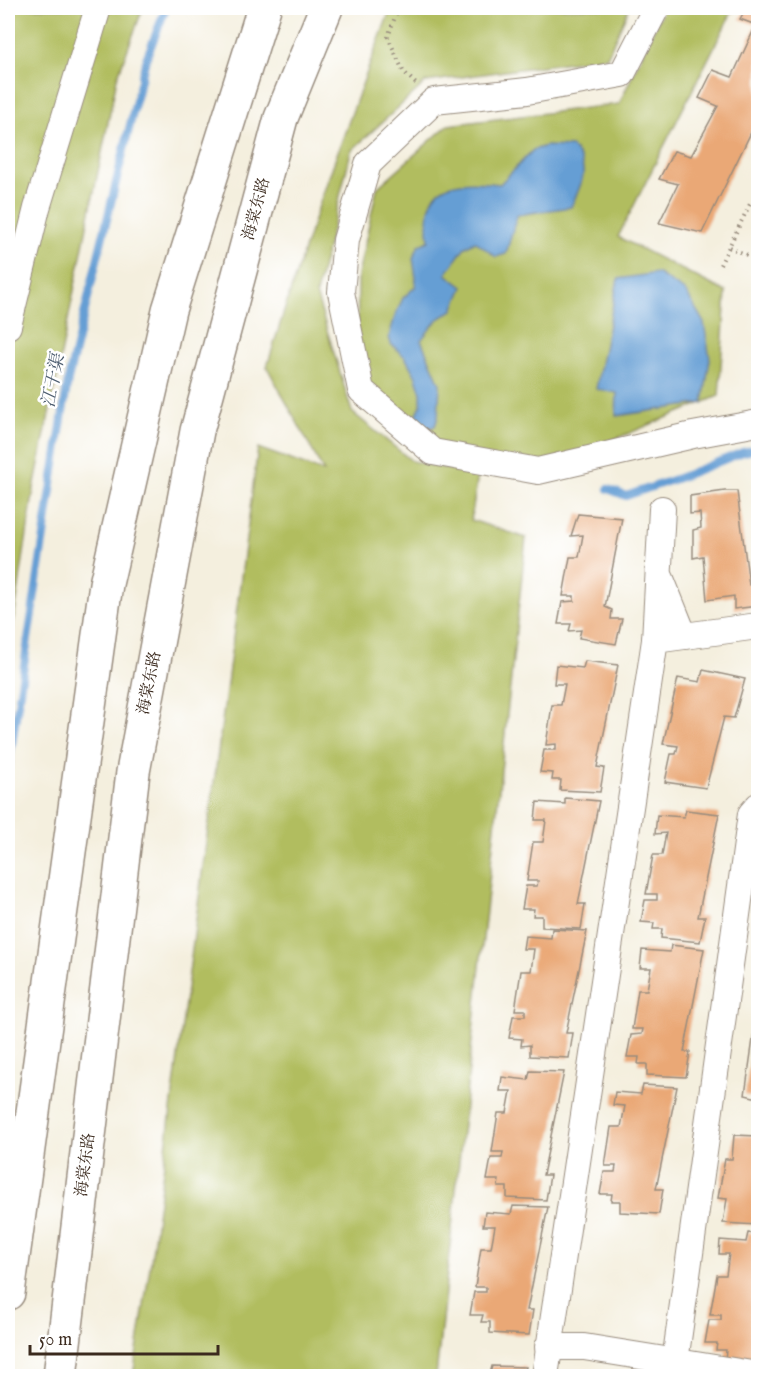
<svg xmlns="http://www.w3.org/2000/svg" width="766" height="1384" font-family="'IM FELL English','Noto Serif SC',serif">
<style>
.green{fill:#b1bd5e;stroke:#76743e;stroke-width:1.5}
.water{fill:#659ed4;stroke:#506479;stroke-width:1.5}
.lines{fill:none;stroke-linecap:round;stroke-linejoin:round}
.stream{stroke:#659ed4;stroke-width:8}
.building{fill:#eaa876}
.minor-casing{stroke:#988c7e;stroke-width:28}
.major-casing{stroke:#988c7e;stroke-width:36}
.path{stroke:#988c7e;stroke-width:4;stroke-dasharray:1.5 4.5;stroke-linecap:butt}
.minor{stroke:#fff;stroke-width:26}
.major{stroke:#fff;stroke-width:33}
.labels{text-anchor:middle;dominant-baseline:central;stroke-width:5;stroke-linejoin:round;paint-order:stroke}
.street-label{font-size:16px;fill:#3b2a1e;stroke:#fff}
.water-label{font-size:18px;font-style:italic;fill:#4e5e70;stroke:#fff}
</style>
<rect width="100%" height="100%" fill="#fff"/>
<filter id="ink" filterUnits="userSpaceOnUse"><feTurbulence type="fractalNoise" baseFrequency=".0167" numOctaves="2"/><feDisplacementMap in="SourceGraphic" scale="12" xChannelSelector="R" yChannelSelector="G"/><feConvolveMatrix kernelMatrix="1 2 1 2 8 2 1 2 1" color-interpolation-filters="sRGB"/></filter>
<filter id="wash" filterUnits="userSpaceOnUse"><feTurbulence type="fractalNoise" baseFrequency=".008" numOctaves="4" result="noise"/><feDisplacementMap in="SourceGraphic" scale="24" xChannelSelector="R" yChannelSelector="G"/><feGaussianBlur stdDeviation="1.35" result="paint"/><feColorMatrix in="noise" values="0 0 0 0 0 0 0 0 0 0 0 0 0 0 0 0 0 1.4 0 .05"/><feComposite in="paint" operator="in"/></filter>
<g filter="url(#wash)">
<rect width="100%" height="100%" fill="#f4efde"/>
<!-- green -->
<g class="green">
<path d="M8,8H143L117,78L34,488L8,658Z"/>
<path d="M391,8H629L607,57L426,82L351,151L316,294L352,412L412,461L478,475L471,520L526,538L436,1376H133L152,1254L258,448L324,472L267,367C303,245 346,126 391,8Z"/>
<path d="M664,8H734L618,237L726,292L719,396L538,471L433,452L357,374L358,275L377,188L448,125L619,104Z"/>
</g>
<!-- water -->
<g class="water">
<path d="M546,146L572,147C592,168 581,185 571,207L517,215L506,254L496,257L475,241L464,248L446,274L463,287L453,310L437,320L421,340L440,384L438,417L435,426L424,430L416,425V416L421,405V393L416,377L405,357L391,344L389,337L395,316L403,298L415,287L416,278L413,258L419,245L429,241C422,182 449,179 500,184L533,150Z"/>
<path d="M657,273L686,292L704,323L710,359L703,403L616,416L617,393L596,389L618,279Z"/>
</g>
<g class="lines">
<!-- stream -->
<g class="stream">
<path d="M608,489L626,496L681,477L743,452L758,449"/>
<path d="M8,769L68,380L146,59L166,8"/>
</g>
</g>
<g id="blocks">
<!-- building -->
<g class="building">
<path d="M746,8H758V118L702,233L659,223L678,184L659,179L674,151L691,156L718,106L699,98L713,70L732,77L756,25L740,19Z"/>
<path d="M725,491H737L749,585L758,584V606L734,609V596L707,600L703,556L693,558V530L701,528L700,513L690,514V496Z"/>
<path d="M578,514L622,518L605,607L612,610L611,619H622L616,644L579,638L581,630L569,631L571,624H558L562,602L574,601V596H563L570,557H579L583,535L571,536Z"/>
<path d="M585,661L618,665L597,767L604,768L600,792L560,790L561,780H552L553,773L540,772L544,750H556V744L546,745L552,705H561L565,684H554L556,665L583,668Z"/>
<path d="M703,670L745,679L734,718L724,717L706,788L665,782L671,754H676L678,746L663,744L678,678L700,682Z"/>
<path d="M565,798L599,801L578,904H585L581,929L542,927V916H533L534,909H522L526,886H537L538,881H527L533,842H543L546,820H535L537,802L565,804Z"/>
<path d="M686,810L719,814L698,917H705L700,942L661,938L662,929H653L654,923L641,922L645,900H657V894H646L653,855H662L666,833L655,834L657,815L684,817Z"/>
<path d="M552,929L587,931L566,1033H573L569,1058L530,1056V1045L521,1046L522,1039L509,1038L513,1016H525V1010H515L521,971H531L534,949H523L525,936L551,938Z"/>
<path d="M671,945L704,949L684,1052H690L686,1077L647,1075V1064H638L639,1057H627L631,1035L642,1034L643,1029H632L638,990H647L651,968H640L642,950L670,952Z"/>
<path d="M757,1011L758,1012V1098L745,1095Z"/>
<path d="M530,1071L564,1072L543,1175H550L546,1200L507,1198V1187H498L499,1180H487L491,1158H502L503,1152H492L498,1113H507L511,1091H500L502,1077L528,1080Z"/>
<path d="M643,1085L677,1087L656,1189H663L659,1214L620,1212V1201H611L612,1194H600L604,1172H615L616,1166H605L611,1127H621L625,1106L613,1105L615,1092L641,1094Z"/>
<path d="M734,1135L758,1136V1225L723,1223L727,1199L718,1198L725,1159H732Z"/>
<path d="M513,1206L548,1207L527,1310H533L529,1335L490,1333V1322H481L483,1315H470L474,1292H486V1287H475L481,1248H491L495,1226H483L485,1212L511,1214Z"/>
<path d="M748,1233L758,1234V1362L725,1360L726,1350H716L717,1343H705L709,1320H721V1315H710L717,1275H726L729,1254H719L720,1240L746,1242Z"/>
<path d="M492,1366L526,1367L524,1376H464V1372L490,1374Z"/>
<path d="M597,1372L624,1375V1376H596Z"/>
</g>
</g>
</g>
<g filter="url(#ink)">
<use href="#blocks" fill-opacity="0" stroke="#988c7e" stroke-width="1.5"/>
<g class="lines">
<!-- minor casing -->
<g class="minor-casing">
<g id="minor">
<path d="M656,8L622,74L527,91L434,101L368,164L346,240L341,292L361,390L433,452L538,471L693,435L758,423"/>
<path d="M8,326L37,208L98,8"/>
<path d="M661,579L684,636"/>
<path d="M655,640L662,509"/>
<path d="M548,1347H584L758,1375"/>
<path d="M545,1376L655,640L758,626"/>
<path d="M673,1376L751,814L758,806"/>
</g>
</g>
<!-- major casing -->
<g class="major-casing">
<g id="major">
<path d="M8,1293L106,584L169,310L264,8"/>
<path d="M60,1376L133,772L197,431L281,118L326,8"/>
</g>
</g>
<!-- path -->
<g class="path">
<path d="M398,8L388,37L403,71L416,84"/>
<path d="M729,247L758,260"/>
<path d="M720,265L750,204L758,208"/>
</g>
<!-- minor -->
<use href="#minor" class="minor"/>
<!-- major -->
<use href="#major" class="major"/>
</g>
</g>
<g class="labels">
<!-- street labels -->
<g class="street-label">
<text transform="translate(257 209) rotate(-75)">海棠东路</text>
<text transform="translate(150 683) rotate(-79)">海棠东路</text>
<text transform="translate(86 1165) rotate(-83)">海棠东路</text>
</g>
<!-- water labels -->
<g class="water-label">
<text transform="translate(54 381) rotate(-79)">江干渠</text>
</g>
</g>
<!-- margin -->
<rect width="766" height="1384" fill="none" stroke="#fff" stroke-width="30"/>
<!-- scale -->
<path d="M30 1345v9h188v-9" fill="none" stroke="#3b2a1e" stroke-width="3"/>
<text x="39" y="1345" font-size="18" fill="#3b2a1e" stroke="#ffffff" stroke-width="4.5" paint-order="stroke">50 m</text>
</svg>
